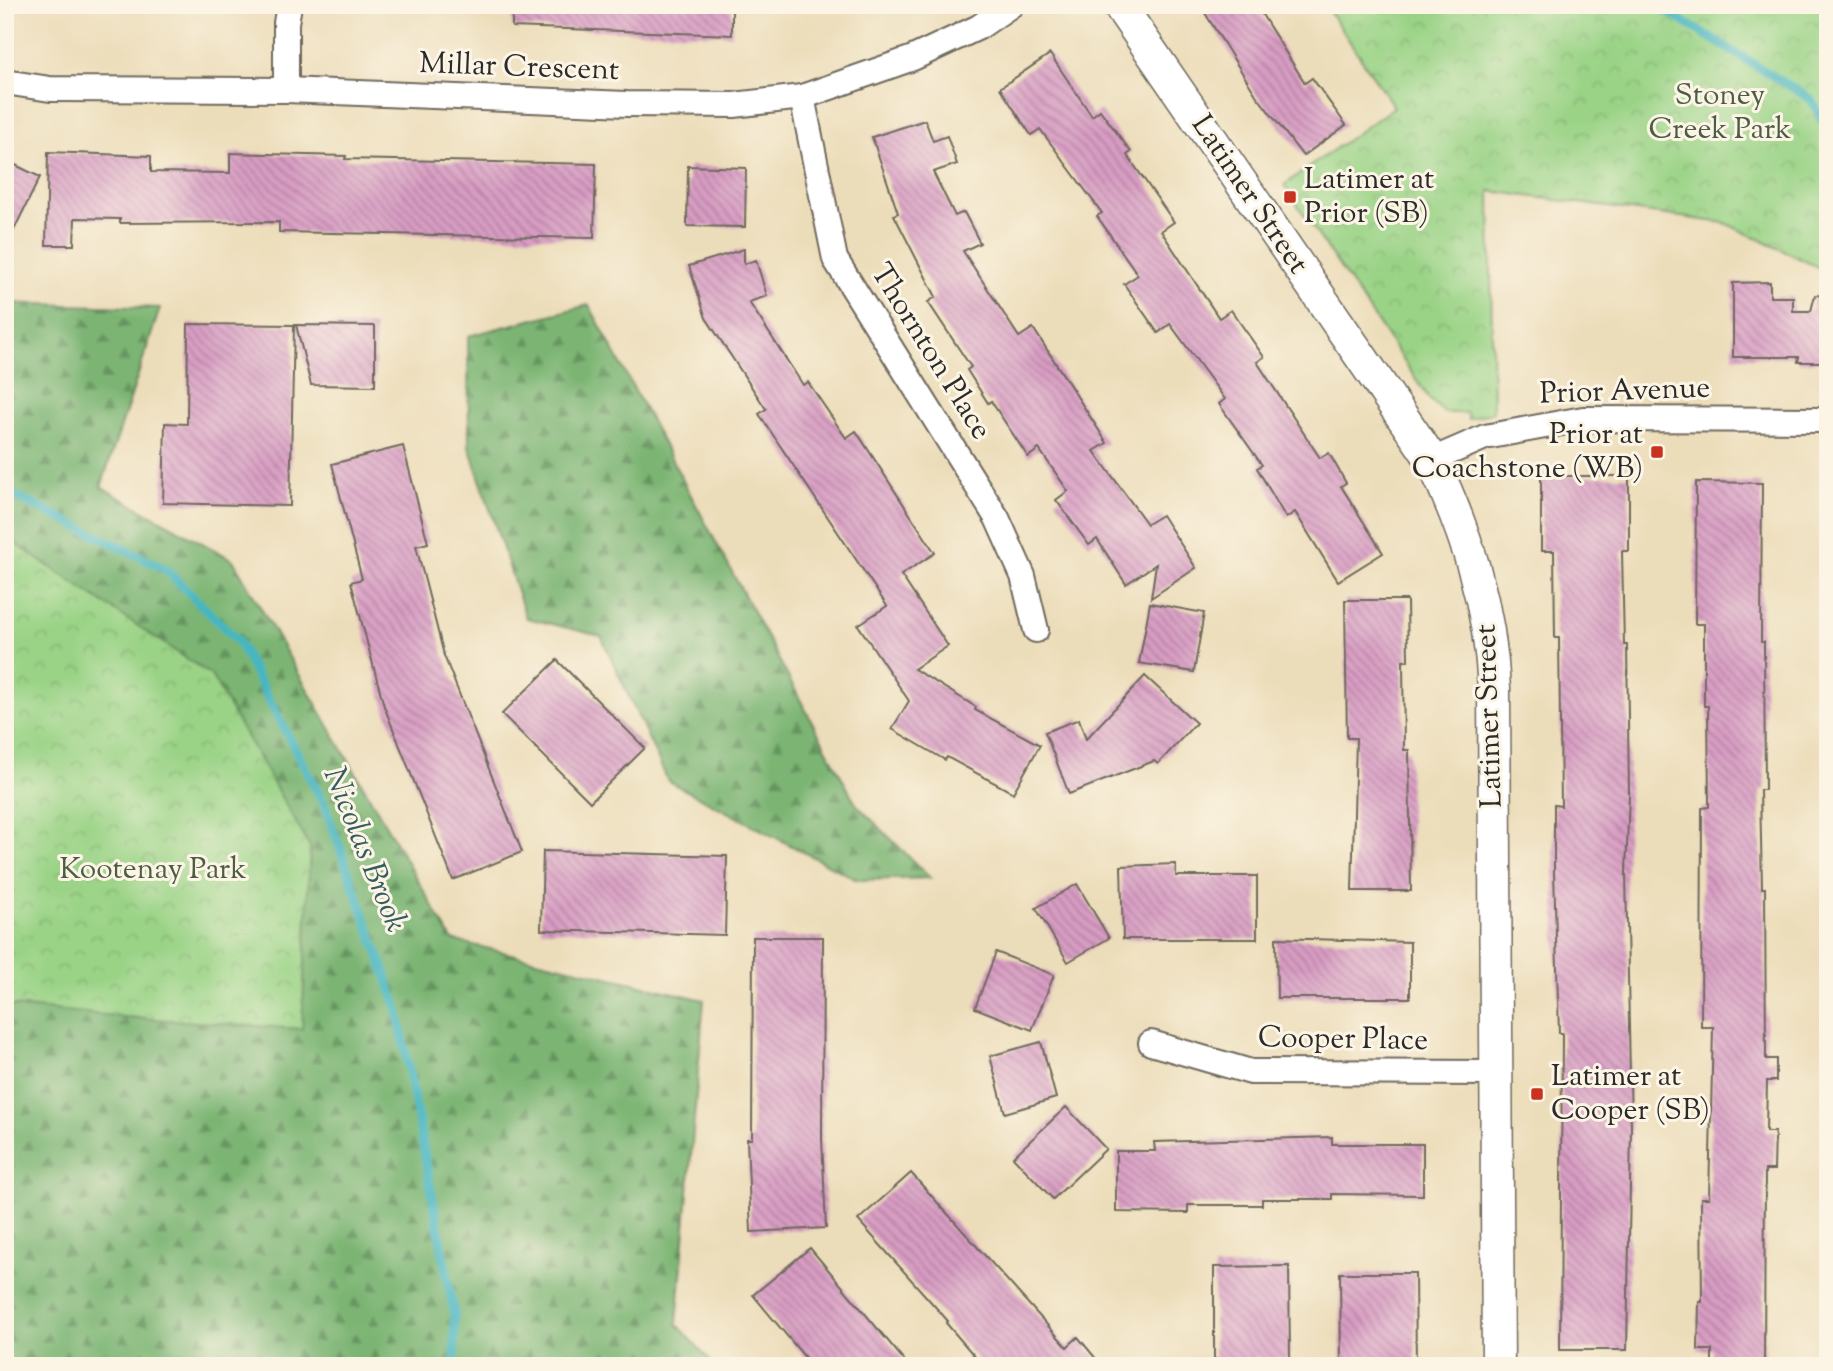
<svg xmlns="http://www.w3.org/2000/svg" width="1833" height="1371" font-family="'Sorts Mill Goudy',serif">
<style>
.forest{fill:url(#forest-firs);stroke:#53704f;stroke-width:2}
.park{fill:url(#park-crowns);stroke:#627f58;stroke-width:2}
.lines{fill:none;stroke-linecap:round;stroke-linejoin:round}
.stream{stroke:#47b6c1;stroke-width:9}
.building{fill:url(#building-back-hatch)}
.minor-casing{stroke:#6f695d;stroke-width:28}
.tertiary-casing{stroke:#6f695d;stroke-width:35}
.minor{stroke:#fff;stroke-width:24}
.tertiary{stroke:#fff;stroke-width:32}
.poi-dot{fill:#c8321e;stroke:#fcf5e5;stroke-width:2.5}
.labels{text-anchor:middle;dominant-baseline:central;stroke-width:6;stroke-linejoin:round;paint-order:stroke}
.street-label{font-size:30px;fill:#2b2b2b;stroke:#fcf5e5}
.park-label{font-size:30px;fill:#4c5d46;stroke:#fcf5e5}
.poi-label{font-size:30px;fill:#2b2b2b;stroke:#fcf5e5;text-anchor:start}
.water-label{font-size:32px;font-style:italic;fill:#355c60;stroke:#fcf5e5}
</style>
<defs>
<pattern id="forest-firs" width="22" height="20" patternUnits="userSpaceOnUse" patternTransform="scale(1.75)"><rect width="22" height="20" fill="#7bb573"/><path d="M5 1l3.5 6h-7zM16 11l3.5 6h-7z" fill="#65935f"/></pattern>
<pattern id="park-crowns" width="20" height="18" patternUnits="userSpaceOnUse" patternTransform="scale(1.75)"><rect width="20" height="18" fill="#9ad386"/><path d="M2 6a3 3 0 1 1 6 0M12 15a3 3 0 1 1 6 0" fill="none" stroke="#85b574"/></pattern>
<pattern id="building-back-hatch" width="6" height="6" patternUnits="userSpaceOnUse" patternTransform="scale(1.75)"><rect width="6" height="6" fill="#d89cc3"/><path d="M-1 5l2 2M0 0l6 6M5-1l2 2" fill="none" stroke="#af7f9f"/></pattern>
</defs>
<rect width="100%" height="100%" fill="#fcf5e5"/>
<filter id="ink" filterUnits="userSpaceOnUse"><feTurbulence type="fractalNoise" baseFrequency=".0143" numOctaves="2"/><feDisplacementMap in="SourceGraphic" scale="14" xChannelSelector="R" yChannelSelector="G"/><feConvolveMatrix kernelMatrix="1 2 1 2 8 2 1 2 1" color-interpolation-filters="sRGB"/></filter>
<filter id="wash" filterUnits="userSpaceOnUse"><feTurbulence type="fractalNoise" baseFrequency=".00686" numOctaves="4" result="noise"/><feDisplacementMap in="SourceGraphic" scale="28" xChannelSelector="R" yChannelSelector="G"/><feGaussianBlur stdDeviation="1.57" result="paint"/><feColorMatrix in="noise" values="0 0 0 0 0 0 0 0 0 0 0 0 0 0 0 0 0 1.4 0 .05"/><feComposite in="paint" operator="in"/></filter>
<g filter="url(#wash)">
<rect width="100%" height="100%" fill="#ecddba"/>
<!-- forest -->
<g class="forest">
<path d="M5,303L160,308L101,487L233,560L452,940L704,1000L677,1324L715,1366H5Z"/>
<path d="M589,305L856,804L930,878L857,880L668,781L601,636L526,618L469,446L468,336Z"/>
</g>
<!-- park -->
<g class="park">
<path d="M1325,5H1828V272L1725,223L1490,191L1493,412L1468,419L1467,413H1445L1431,401L1284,185L1394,107Z"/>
<path d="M5,537L211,675L310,847L302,1029L125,1017L5,1005Z"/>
</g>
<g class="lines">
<!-- stream -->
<g class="stream">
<path d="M1656,5L1811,99L1828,130"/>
<path d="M5,491L165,569L238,641L324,804L397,1006L454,1313L455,1366"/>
</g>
</g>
<g id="blocks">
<!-- building -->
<g class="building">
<path d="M512,5H732V35L512,27Z"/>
<path d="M1200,5H1256L1305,83L1312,78L1346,125L1303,156L1256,95Z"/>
<path d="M1050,54L1092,116L1100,110L1131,152L1127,155L1174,222L1161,231L1219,318L1231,310L1264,357L1257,362L1320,458L1329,453L1346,483L1341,486L1383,553L1338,581L1295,512L1286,518L1257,468L1262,465L1219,404L1225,399L1170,324L1158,333L1124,284L1138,275L1097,216L1102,213L1040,129L1031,135L1000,88Z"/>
<path d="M925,120L933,141L947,136L957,164L933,172L955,216L964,212L980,243L963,251L1019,337L1033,328L1107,443L1094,451L1147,524L1162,515L1196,568L1151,598L1156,564L1126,584L1097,539L1089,545L1056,500L1068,491L1039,449L1028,457L991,401L988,403L967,370L971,367L928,302L936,297L894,215L898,213L872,137Z"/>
<path d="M48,152L151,156V172L230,173V153L346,156L345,159L596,164L594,238L279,232V222L120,223V219L75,218L74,245H46Z"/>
<path d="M5,160L40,177L5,248Z"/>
<path d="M688,166L746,168L745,227L687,226Z"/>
<path d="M744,249V264L756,260L767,296L749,302L803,385L808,382L846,438L856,431L935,553L901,575L948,646L914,669L976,707L975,710L1040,745L1013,793L947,757L945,760L892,729L909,701L858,625L887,606L759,414L766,409L706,318L689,266Z"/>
<path d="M1770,282V297H1793V311H1811L1815,295L1824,296V311H1828V355H1823V362H1798L1799,357H1733V283Z"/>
<path d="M188,324L294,325L290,506L163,503L165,423L187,424Z"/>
<path d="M296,325L375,326V386L311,385Z"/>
<path d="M403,446L428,543L416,546L444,655L443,653L522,852L453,880L384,706L351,582L362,579L332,464Z"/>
<path d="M1541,476H1629V551H1622L1624,645H1627L1629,794L1626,873L1631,1128L1627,1350H1560L1562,1033H1559L1554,872V805L1561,806L1559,638H1555L1554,551H1541Z"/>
<path d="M1696,482L1762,483L1761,642H1764L1765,790H1760L1762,888H1765L1766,1059H1776V1081H1767L1766,1132H1775L1774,1170H1765L1764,1366H1712V1350H1698L1699,1302H1702L1701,1198H1709L1713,1027H1701L1702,808L1709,807L1708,706H1704V624H1695Z"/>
<path d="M1345,600H1407L1408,661H1403L1404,750H1409L1411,891H1352L1356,738H1347Z"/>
<path d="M1150,603L1204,613L1194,672L1139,663Z"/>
<path d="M557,660L645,748L590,802L502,714Z"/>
<path d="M1145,676L1196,723L1158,764L1154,761L1069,794L1045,732L1079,719L1086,739Z"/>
<path d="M543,851L727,856L725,935L541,930Z"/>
<path d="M1176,864V876H1257V939H1123L1121,866Z"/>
<path d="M1077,884L1109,938L1068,962L1036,908Z"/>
<path d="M753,937H823L822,1138L826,1228L751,1232L747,1139H752Z"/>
<path d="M1276,938L1410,942V998H1277Z"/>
<path d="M996,952L1054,975L1032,1030L975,1008Z"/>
<path d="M1041,1042L1056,1098L1005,1113L990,1056Z"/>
<path d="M1066,1107L1106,1149L1053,1199L1013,1157Z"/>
<path d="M1332,1137V1144H1423V1195L1332,1194V1199H1262V1205H1188V1213L1116,1212V1151H1155L1154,1142Z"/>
<path d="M911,1173L1067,1347L1078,1337L1102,1366H983L946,1323L948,1321L858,1220Z"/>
<path d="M810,1248L909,1366H812L753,1295Z"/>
<path d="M1289,1266L1290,1359H1214V1267Z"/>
<path d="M1340,1273H1415L1416,1365H1341Z"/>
</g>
</g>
</g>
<g filter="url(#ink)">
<use href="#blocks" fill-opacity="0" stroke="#6f695d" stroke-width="2"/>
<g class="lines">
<!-- minor casing -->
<g class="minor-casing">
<g id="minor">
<path d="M5,82L50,89L286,90L627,104L734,105L802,97L913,58L979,27L1011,5"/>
<path d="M286,90V23L289,5"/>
<path d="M802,97L835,259L997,518L1023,576L1036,630"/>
<path d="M1432,460L1485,437L1583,419L1828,420"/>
<path d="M1151,1043L1251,1072L1495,1073"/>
</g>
</g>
<!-- tertiary casing -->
<g class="tertiary-casing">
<path id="tertiary" d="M1119,5L1432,460C1467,534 1490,606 1494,688L1498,1366"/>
</g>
<!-- minor -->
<use href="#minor" class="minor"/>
<!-- tertiary -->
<use href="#tertiary" class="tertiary"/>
</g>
</g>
<!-- markers -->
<g class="poi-dot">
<rect x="1283" y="190" width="14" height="14" rx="3.5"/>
<rect x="1650" y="445" width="14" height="14" rx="3.5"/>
<rect x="1530" y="1087" width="14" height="14" rx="3.5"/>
</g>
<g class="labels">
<!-- street labels -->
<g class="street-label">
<text transform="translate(519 68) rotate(2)">Millar Crescent</text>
<text transform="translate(1249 195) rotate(56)">Latimer Street</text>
<text transform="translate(930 352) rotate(58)">Thornton Place</text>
<text transform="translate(1625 392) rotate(-2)">Prior Avenue</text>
<text transform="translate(1490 716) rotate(-92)">Latimer Street</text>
<text transform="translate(1343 1040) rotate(1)">Cooper Place</text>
</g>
<!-- park labels -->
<g class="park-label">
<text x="1720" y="96">Stoney<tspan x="1720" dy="34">Creek Park</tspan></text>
<text x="153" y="870">Kootenay Park</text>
</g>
<!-- poi labels -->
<g class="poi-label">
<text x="1304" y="180">Latimer at<tspan x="1304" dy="34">Prior (SB)</tspan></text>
<text x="1643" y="435" text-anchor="end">Prior at<tspan x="1643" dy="34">Coachstone (WB)</tspan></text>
<text x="1551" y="1077">Latimer at<tspan x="1551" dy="34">Cooper (SB)</tspan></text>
</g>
<!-- water labels -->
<g class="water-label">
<text transform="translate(364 850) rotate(68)">Nicolas Brook</text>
</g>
</g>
<!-- margin -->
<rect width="1833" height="1371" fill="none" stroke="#fcf5e5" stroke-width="28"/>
</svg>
